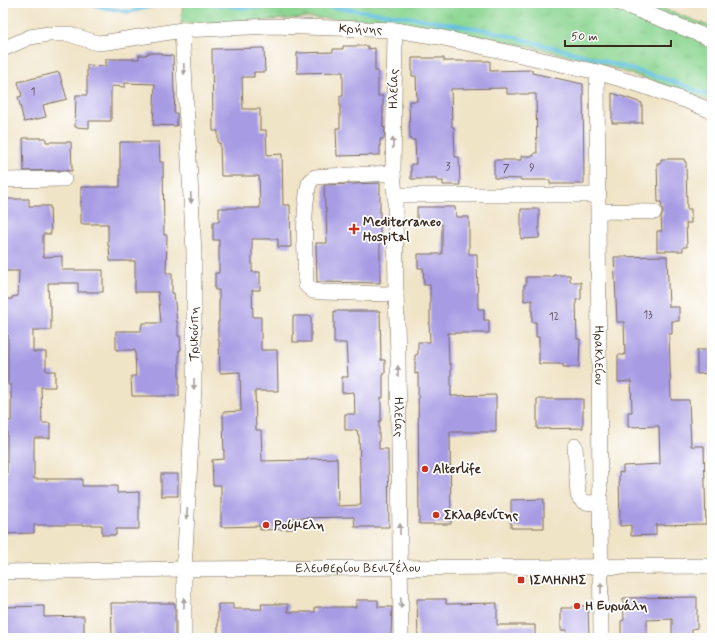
<svg xmlns="http://www.w3.org/2000/svg" width="715" height="641" font-family="Mynerve,sans-serif">
<style>
.grass{fill:url(#grass-tufts);stroke:#648058}
.lines{fill:none;stroke-linecap:round;stroke-linejoin:round}
.stream{stroke:#62bfe0;stroke-width:4}
.building{fill:#a79ce4}
.minor-casing{stroke:#7a6b59;stroke-width:16}
.minor{stroke:#fff;stroke-width:15}
.oneway{fill:#a79f9a}
.poi-dot{fill:#c8321e;stroke:#fff;stroke-width:1.5}
.labels{text-anchor:middle;dominant-baseline:central;stroke-width:3.5;stroke-linejoin:round;paint-order:stroke}
.number-label{font-size:11px;fill:#564650}
.street-label{font-size:13px;fill:#3b2a1e;stroke:#fff}
.poi-label{font-size:13px;font-weight:bold;fill:#3b2a1e;stroke:#fff;text-anchor:start}
</style>
<defs>
<pattern id="grass-tufts" width="24" height="20" patternUnits="userSpaceOnUse"><rect width="24" height="20" fill="#8cd692"/><path d="M3 7l-1-3M5 7V3M7 7l1-3M15 17l-1-3M17 17v-4M19 17l1-3" fill="none" stroke="#7ab87d"/></pattern>
</defs>
<rect width="100%" height="100%" fill="#fff"/>
<filter id="ink" filterUnits="userSpaceOnUse"><feTurbulence type="fractalNoise" baseFrequency=".025" numOctaves="2"/><feDisplacementMap in="SourceGraphic" scale="8" xChannelSelector="R" yChannelSelector="G"/><feConvolveMatrix kernelMatrix="1 2 1 2 8 2 1 2 1" color-interpolation-filters="sRGB"/></filter>
<filter id="wash" filterUnits="userSpaceOnUse"><feTurbulence type="fractalNoise" baseFrequency=".012" numOctaves="4" result="noise"/><feDisplacementMap in="SourceGraphic" scale="16" xChannelSelector="R" yChannelSelector="G"/><feGaussianBlur stdDeviation="0.9" result="paint"/><feColorMatrix in="noise" values="0 0 0 0 0 0 0 0 0 0 0 0 0 0 0 0 0 1.4 0 .05"/><feComposite in="paint" operator="in"/></filter>
<g filter="url(#wash)">
<rect width="100%" height="100%" fill="#f0e4c7"/>
<!-- grass -->
<path class="grass" d="M183,3H648L712,27V102C587,54 452,24 317,18C302,17 287,19 272,20C242,21 212,22 181,23Z"/>
<g class="lines">
<!-- stream -->
<g class="stream">
<path d="M90,3L102,7L129,12L163,3"/>
<path d="M209,3L244,8L289,5L330,7L409,17L491,31L590,57L675,82L712,97"/>
</g>
</g>
<g id="blocks">
<!-- building -->
<g class="building">
<path d="M343,46H368V49L375,48V71H378V96H383V128L385,127L384,139H380V155L337,156L336,128H340V96H343V72L297,73V53L333,52V49H343Z"/>
<path d="M264,48L265,72H254V77H242L243,109H260V130H266L267,155L282,154L283,205H290L291,247H278V239H252V272H260V290H252L253,317H261V350H277L278,391H255L256,430H261L262,461L307,460V459L337,458L338,506L361,505L359,435H358L357,430H345V414H355L354,392L342,393V377H348L346,343H334V311H380L381,360H385V374H383V398L381,397V421H379V449H388L389,527H355L354,517L293,518V529L260,530V526L221,527V485H213L212,460L224,459L223,412L241,411L240,372L220,373L219,340H218V322H219V290H215V273H219V240H213V222H219V208H260L259,176H221L220,143H218V131H213L212,49Z"/>
<path d="M147,53H162V55L173,56L174,93H175L174,113H177V126L153,125L155,84L125,83V87L111,86V121H89V128L75,127L76,95H87V65L106,66V59H139V55H147Z"/>
<path d="M412,58H444V61H490V71L532,70V73L583,84L584,184H550V180H521V179L494,178V160H521V156H534V153H537L536,94H507V88L451,89L452,127H454L455,157H459L460,185H443V181H437V179H411V164H416L415,140H410L409,101H417L416,76H412Z"/>
<path d="M59,72L67,99L43,105L46,117L24,122L18,97L22,96L18,82Z"/>
<path d="M612,93L642,103V123H612Z"/>
<path d="M23,138H46V142H71L72,171L64,170L24,171Z"/>
<path d="M120,142H159L160,162H163L164,235H167L166,273H172V293H174L177,323H178V336H180L181,350H179V396H132L131,376H136L135,350H116V331H141L142,323H161L158,292H135V261H110L109,246H108V224H81V187H120Z"/>
<path d="M661,159H684L685,162H686L687,209H691V223H686L687,247H683V251H657V231H662L661,217L663,213L661,202H658L657,163H661Z"/>
<path d="M380,183V283L317,282L316,243H327L326,208H325L324,185Z"/>
<path d="M3,199H29V206H50L51,234H43V257L62,256V270H103V292H78V283H48L49,306H51V330H33V352H46V371H55V387H41L42,423H50V438H34V479H82V486H117V493L139,492V529H116V535H102V525H34V533L3,534V512H7L6,488H3V473H7V421H11V385H8V335H4V333H3V299H12V297L18,296L19,271H3Z"/>
<path d="M417,207H455L456,217H469V254H477L478,309H484V320H489V333H448L449,364H451V396L496,395V432H450L451,524H419L418,373L415,374V355L418,354V342H430L429,323H430V285H424L423,268H418V254H442V224H417Z"/>
<path d="M521,209H539V238L521,239Z"/>
<path d="M667,256L669,307H679V321H672V334H669L671,400H689L691,446H704L706,524L656,525V535L631,536V525L620,526L619,472L623,473V466L660,464L659,426L628,427V412H632L631,381L618,382V355H625L624,322H617L614,257Z"/>
<path d="M554,275H570V282H581V299L576,300L577,339H580L579,367H563V364H539V337H536V322H532V300L524,301V285H526V277H554Z"/>
<rect x="293" y="316" width="18" height="26"/>
<path d="M697,350H712V373L697,374Z"/>
<path d="M537,399H583V428L537,429Z"/>
<rect x="161" y="474" width="17" height="22"/>
<path d="M544,499V528H511V500Z"/>
<path d="M697,597V628L692,629V638H672V619L647,620V638H621V621L624,620L623,598Z"/>
<path d="M417,599H446V604L497,603V625H535V638H418Z"/>
<path d="M356,600H378V607H392L391,638H218V604H233V609H262L261,604H288V612H315V607H356Z"/>
<path d="M111,603H175V638H144V635L112,636Z"/>
<path d="M44,606V617L84,616V638H4V607Z"/>
<path d="M573,606H588L589,638H567V630H561V608H573Z"/>
</g>
</g>
</g>
<g filter="url(#ink)">
<use href="#blocks" fill-opacity="0" stroke="#7a6b59" stroke-width="1"/>
<g class="lines">
<!-- minor casing -->
<g class="minor-casing">
<g id="minor">
<path d="M620,3L712,39"/>
<path d="M182,30L194,253V387L184,569V638"/>
<path id="s1" d="M395,30L393,173L395,195L396,293L398,355L401,638"/>
<path id="s2" d="M3,49L30,37L49,34H69L97,43L108,42L182,30L273,26L395,30L439,37L597,72L634,83L687,101L712,111"/>
<path id="s3" d="M597,72L601,638"/>
<path d="M393,173L328,176L315,177L309,183C302,216 305,251 306,285L313,291L322,292L385,294L396,293"/>
<path d="M3,180L64,179"/>
<path d="M395,195H599"/>
<path d="M599,211L654,212"/>
<path d="M575,446L578,495C582,505 592,503 600,502"/>
<path id="s4" d="M3,572L184,569L712,566"/>
</g>
</g>
<!-- minor -->
<use href="#minor" class="minor"/>
</g>
<!-- one-way arrows -->
<defs><path id="oneway-solid" d="M-6-.8H1V-3.2L6.5 0L1 3.2V.8H-6Z"/></defs>
<g class="oneway">
<use href="#oneway-solid" transform="translate(184 69) rotate(87)"/>
<use href="#oneway-solid" transform="translate(393 143) rotate(-89)"/>
<use href="#oneway-solid" transform="translate(191 198) rotate(87)"/>
<use href="#oneway-solid" transform="translate(398 371) rotate(-91)"/>
<use href="#oneway-solid" transform="translate(194 384) rotate(91)"/>
<use href="#oneway-solid" transform="translate(187 514) rotate(93)"/>
<use href="#oneway-solid" transform="translate(400 529) rotate(-90)"/>
<use href="#oneway-solid" transform="translate(601 588) rotate(-90)"/>
<use href="#oneway-solid" transform="translate(184 603) rotate(-90)"/>
<use href="#oneway-solid" transform="translate(401 603) rotate(89)"/>
</g>
</g>
<!-- markers -->
<g class="poi-dot">
<path d="M352 223h4v4h4v4h-4v4h-4v-4h-4v-4h4z"/>
<circle cx="425" cy="469" r="4"/>
<circle cx="436" cy="515" r="4"/>
<circle cx="266" cy="525" r="4"/>
<rect x="517" y="576" width="8" height="8" rx="2"/>
<circle cx="577" cy="606" r="4"/>
</g>
<g class="labels">
<!-- number labels -->
<g class="number-label">
<text x="33" y="92">1</text>
<text x="448" y="167">3</text>
<text x="532" y="168">9</text>
<text x="506" y="169">7</text>
<text x="648" y="315">13</text>
<text x="554" y="317">12</text>
</g>
<!-- street labels -->
<g class="street-label">
<text stroke="none"><textPath href="#s2" startOffset="363">Κρήνης</textPath></text>
<text transform="translate(394 89) rotate(-89)">Ηλείας</text>
<text transform="translate(194 334) rotate(-90)">Τρικούπη</text>
<text stroke="none"><textPath href="#s3" startOffset="283">Ηρακλείου</textPath></text>
<text stroke="none"><textPath href="#s1" startOffset="387">Ηλείας</textPath></text>
<text stroke="none"><textPath href="#s4" startOffset="355">Ελευθερίου Βενιζέλου</textPath></text>
</g>
<!-- poi labels -->
<g class="poi-label">
<text x="363" y="222">Mediterraneo<tspan x="363" dy="15">Hospital</tspan></text>
<text x="433" y="469">Alterlife</text>
<text x="444" y="515">Σκλαβενίτης</text>
<text x="274" y="525">Ρούμελη</text>
<text x="529" y="580">ΙΣΜΗΝΗΣ</text>
<text x="585" y="606">Η Ευρυάλη</text>
</g>
</g>
<!-- margin -->
<rect width="715" height="641" fill="none" stroke="#fff" stroke-width="16"/>
<!-- scale -->
<path d="M565 40v6h106v-6" fill="none" stroke="#3b2a1e" stroke-width="2"/>
<text x="571" y="40" font-size="12" fill="#3b2a1e" stroke="#ffffff" stroke-width="3" paint-order="stroke">50 m</text>
</svg>
